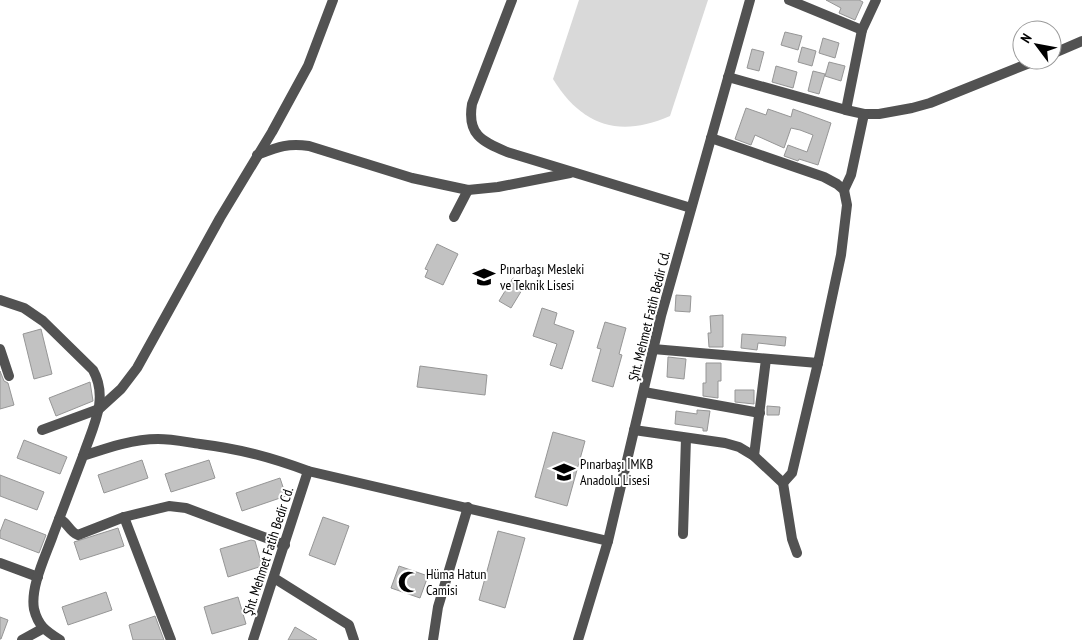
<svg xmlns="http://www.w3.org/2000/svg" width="1082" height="640" font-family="'PT Sans Narrow',sans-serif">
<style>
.green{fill:#d9d9d9}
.building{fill:#c2c2c2;stroke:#969696}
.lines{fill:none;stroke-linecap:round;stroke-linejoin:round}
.street{stroke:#525252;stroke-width:10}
.labels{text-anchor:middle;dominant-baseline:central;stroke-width:4;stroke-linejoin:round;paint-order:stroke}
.poi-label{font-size:14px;fill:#000;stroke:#fff;text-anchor:start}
.street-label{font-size:14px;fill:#000;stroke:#fff}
</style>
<rect width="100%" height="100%" fill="#fff"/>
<!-- green -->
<path class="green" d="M579,0H708L670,116C619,138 582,126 553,79Z"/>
<!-- building -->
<g class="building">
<path d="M826,0H859L863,2L855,20L839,13L841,8Z"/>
<path d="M785,32L802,36L798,50L781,45Z"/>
<path d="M823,38L839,43L835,58L819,53Z"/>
<path d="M802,47L816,51L812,66L798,62Z"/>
<path d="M752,49L764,52L759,71L747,68Z"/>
<path d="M829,62L845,66L841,81L825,76Z"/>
<path d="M776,66L797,72L793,88L772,82Z"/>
<path d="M813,71L825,74L819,94L808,91Z"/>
<path d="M746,108L766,115L768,109L791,117L793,109L831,123L818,165L799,159L798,161L784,156L788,145L807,152L813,135L800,130L791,128L784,148L755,135L751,145L735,139Z"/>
<path d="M437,244L458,254L443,285L425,277L428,270L425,269Z"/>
<path d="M513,278L525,285L511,308L499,301Z"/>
<path d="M676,295L691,296L690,312L675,311Z"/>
<path d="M542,308L557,313L554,324L574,331L562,369L550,365L557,344L533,336Z"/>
<path d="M723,315V347H709L708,333H711L710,316Z"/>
<path d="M605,322L626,328L619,354L622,355L613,387L592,381L601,349L597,348Z"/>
<path d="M41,329L52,374L34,379L23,334Z"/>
<path d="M742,334L786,337L785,346L758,343L757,350L741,348Z"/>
<path d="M668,357L686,359L684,379L667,377Z"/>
<path d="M706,363H721V381H718V398L703,396V383H706Z"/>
<path d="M420,366L487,375L485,395L417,387Z"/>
<path d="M0,371L4,381L8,383L14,405L0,409Z"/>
<path d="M90,382L93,401L56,416L49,398Z"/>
<path d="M735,390H754V404L735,402Z"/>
<path d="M767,406L780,407L779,415H767Z"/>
<path d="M697,410L710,411L707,431H703V428L675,424L676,411L697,414Z"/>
<path d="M553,432L585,441L567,506L535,497Z"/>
<path d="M24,440L67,457L60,474L17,458Z"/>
<path d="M142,460L148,478L104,493L98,475Z"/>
<path d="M209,460L215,478L171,492L165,474Z"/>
<path d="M0,475L44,492L37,510L0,496Z"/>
<path d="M280,478L286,496L242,511L236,493Z"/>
<path d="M323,517L349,526L335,565L309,555Z"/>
<path d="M5,519L46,535L39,553L0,538V532Z"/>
<path d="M118,528L124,546L80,560L74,542Z"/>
<path d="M498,531L525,538L505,608L479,600Z"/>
<path d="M251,540L255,541L262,566L228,577L220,549Z"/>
<path d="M399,566L428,576L420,598L391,588Z"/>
<path d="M106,592L112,610L68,625L62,607Z"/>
<path d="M238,597L246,624L212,634L204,607Z"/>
<path d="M155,616L164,640H133L129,625Z"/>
<path d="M0,617L8,620L1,639H0Z"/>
<path d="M295,627L317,640H288Z"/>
</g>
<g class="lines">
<!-- street -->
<g class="street">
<path d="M512,0L472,104C467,134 481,141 507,152L691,208"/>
<path d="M789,0L862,30"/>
<path d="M1052,54L1082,41"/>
<path d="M728,77L846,110L864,114H879L912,108L930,103L1037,60"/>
<path d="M846,110L862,30L876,0"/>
<path d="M257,155C278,147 287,143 309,146L412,178L468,190L498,187L570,173"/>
<path d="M844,190L851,175L864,114"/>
<path d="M454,217L468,190"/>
<path d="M0,300L24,308L43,321L93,370C109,399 93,426 83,456"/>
<path d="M0,349L9,376"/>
<path d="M653,349L818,363L841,255L847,205L844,190L837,184L824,177L711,138"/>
<path d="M644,392L760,413"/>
<path d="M42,430L99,409L121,389L137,368L220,218L272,132L308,66L333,0"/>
<path d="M634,430L725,443L739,447L754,456L783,483L792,539L797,553"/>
<path d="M754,456L766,359"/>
<path d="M783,483L792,473L818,363"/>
<path d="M59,519C68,522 69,532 78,535L124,517"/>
<path d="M683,534L686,438"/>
<path d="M0,563L38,577"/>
<path d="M274,578L349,625L354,640"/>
<path d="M22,640L42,629"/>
<path d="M60,640C46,631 38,626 34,609C30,587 46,555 53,535C63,509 73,482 83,456C107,448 133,439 158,439C172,439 186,442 200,444C240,449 270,457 308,471L608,541"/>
<path d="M171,640L124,517L169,506L186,508L285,545"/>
<path d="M253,640L308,471"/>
<path d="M433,640L438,607L468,507"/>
<path d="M578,640L608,541L661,316L750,0"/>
</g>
</g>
<!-- icons -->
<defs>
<g id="school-bare" transform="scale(1.725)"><path d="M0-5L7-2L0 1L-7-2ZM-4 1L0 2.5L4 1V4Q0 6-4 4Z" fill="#000" stroke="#fff" stroke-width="2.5" paint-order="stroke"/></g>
<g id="mosque-bare" transform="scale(1.725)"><path d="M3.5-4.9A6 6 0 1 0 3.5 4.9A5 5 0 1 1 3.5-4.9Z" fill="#000" stroke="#fff" stroke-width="2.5" paint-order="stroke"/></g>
</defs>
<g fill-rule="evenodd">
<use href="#school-bare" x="484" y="277"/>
<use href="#school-bare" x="564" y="472"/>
<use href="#mosque-bare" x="409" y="582"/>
</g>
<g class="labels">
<!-- poi labels -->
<g class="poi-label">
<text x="500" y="269">Pınarbaşı Mesleki<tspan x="500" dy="16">ve Teknik Lisesi</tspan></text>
<text x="580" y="464">Pınarbaşı İMKB<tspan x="580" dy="16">Anadolu Lisesi</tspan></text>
<text x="426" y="574">Hüma Hatun<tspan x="426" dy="16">Camisi</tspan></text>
</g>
<!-- street labels -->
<g class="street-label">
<text transform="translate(649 316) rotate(-76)">Şht. Mehmet Fatih Bedir Cd.</text>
<text transform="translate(268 551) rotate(-72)">Şht. Mehmet Fatih Bedir Cd.</text>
</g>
</g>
<!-- north arrow -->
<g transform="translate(1037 45) rotate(302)"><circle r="24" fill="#ffffff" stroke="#999999"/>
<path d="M0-4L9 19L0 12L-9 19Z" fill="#000000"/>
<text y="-8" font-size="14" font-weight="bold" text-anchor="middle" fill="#000000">N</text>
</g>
</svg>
